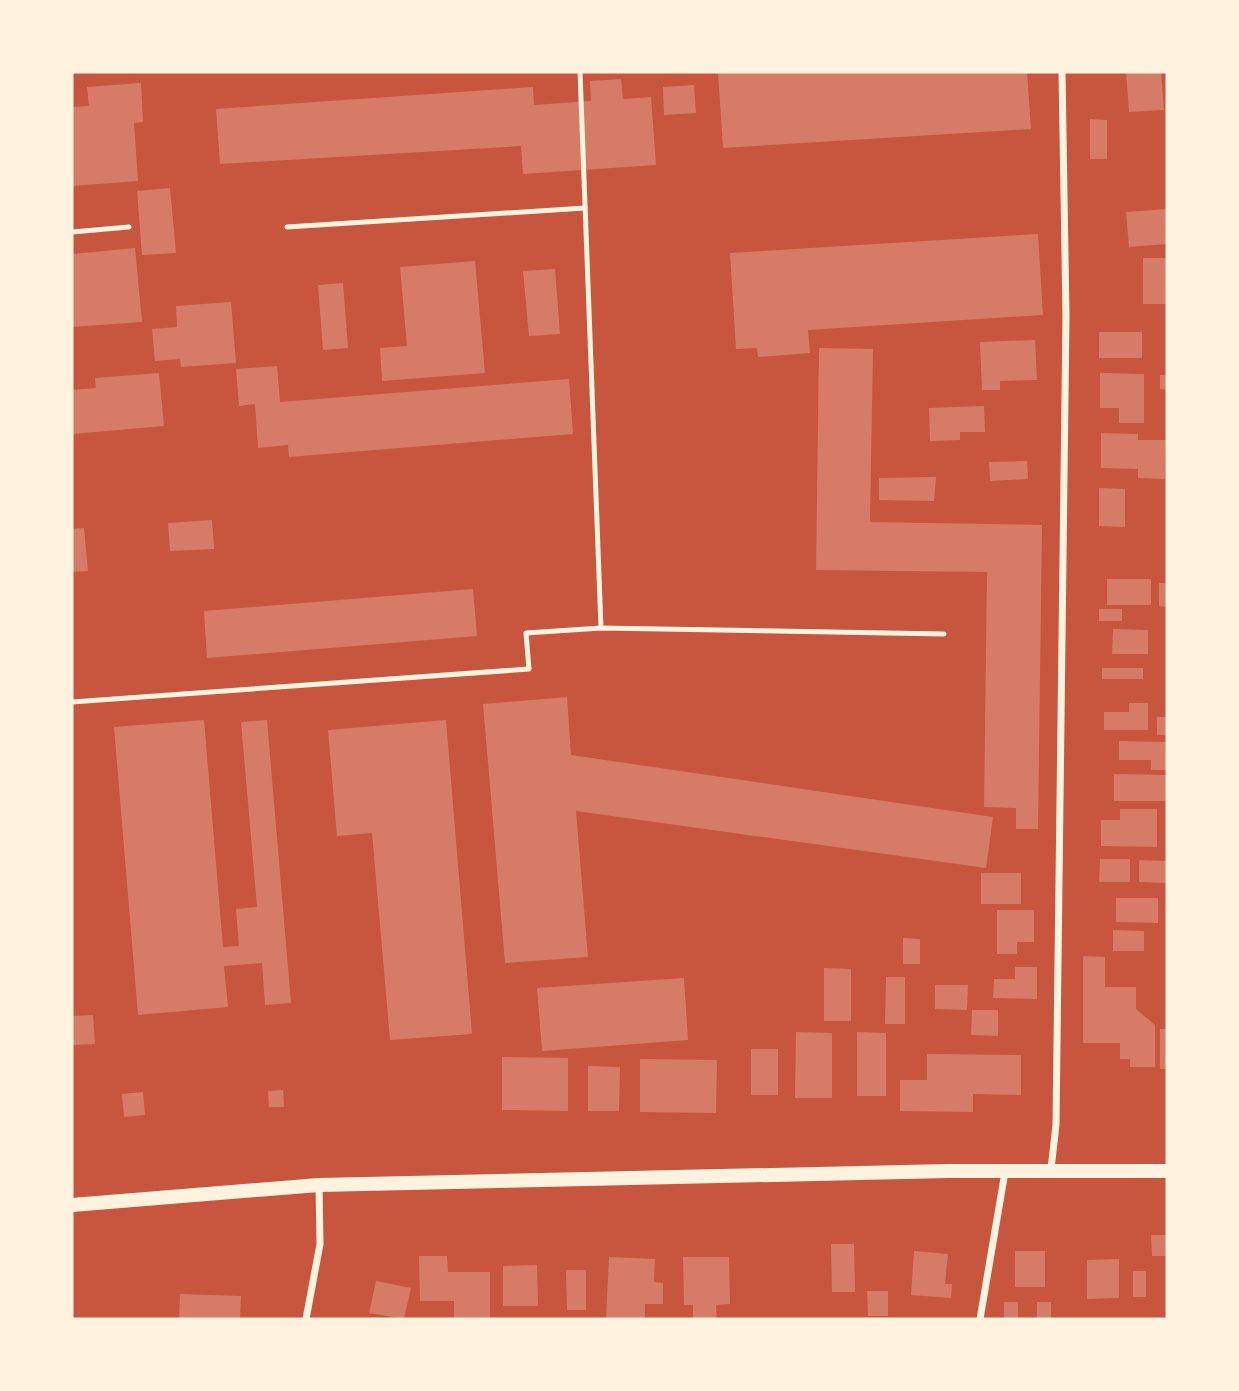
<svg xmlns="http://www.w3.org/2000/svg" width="1239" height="1391" font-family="'Roboto Condensed',sans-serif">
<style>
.building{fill:#d67c66}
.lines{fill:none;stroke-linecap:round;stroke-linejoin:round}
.service{stroke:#fff3e0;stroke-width:5}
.minor{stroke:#fff3e0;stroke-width:7}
.secondary{stroke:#fff3e0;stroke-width:14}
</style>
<rect width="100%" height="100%" fill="#c8553d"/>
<!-- building -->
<g class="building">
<path d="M1027,72L1031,129L723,148L718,73Z"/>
<path d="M1126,72H1161L1164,110L1129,112Z"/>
<path d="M621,79L623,99L651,97L656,165L523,174L521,146L220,164L216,109L533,87L534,105L591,101L590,81Z"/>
<path d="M141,83L143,122L134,123L138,181L72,186V107L89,106L87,87Z"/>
<path d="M694,85L696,113L664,115L663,87Z"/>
<path d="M1090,119L1107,120V159H1090Z"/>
<path d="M170,188L176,253L142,255L137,191Z"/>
<path d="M1167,209V244L1129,247L1126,212Z"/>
<path d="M1038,234L1043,315L808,330L810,353L758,357L757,348L736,349L730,253Z"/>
<path d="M135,248L142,322L72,327V254Z"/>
<rect x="1143" y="258" width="24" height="46"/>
<path d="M475,261L485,373L382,381L380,348L407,346L400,267Z"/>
<path d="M555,269L560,334L529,336L523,271Z"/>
<path d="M343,283L348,348L323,350L318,285Z"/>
<path d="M231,302L236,363L181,367L180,359L155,361L152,329L177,327L176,306Z"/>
<rect x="1099" y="332" width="43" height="26"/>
<path d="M1035,340L1037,380L1000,381V390H982L980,342Z"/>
<path d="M819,348L873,349L870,522L1042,525L1038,829H1016V808L984,807L987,572L816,570Z"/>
<path d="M277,366L280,402L569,379L573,434L289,457L288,445L258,448L255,404L239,406L236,369Z"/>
<path d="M159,373L164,426L72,434V390L96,388L95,378Z"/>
<path d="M1100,373L1144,374V423H1119V408H1100Z"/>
<path d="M1160,375H1167V390L1160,389Z"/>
<path d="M984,406L985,432H960V440L930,441L929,408Z"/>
<path d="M1101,433L1138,434V440H1166L1165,479L1138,478V469L1101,468Z"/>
<path d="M1027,461L1028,479L990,481L989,462Z"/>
<path d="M936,477L934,501L879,500V478Z"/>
<path d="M1099,488L1125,489V527L1099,526Z"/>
<path d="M212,520L214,549L170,551L168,523Z"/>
<path d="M84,528L88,571L72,572V529Z"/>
<rect x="1107" y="579" width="44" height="26"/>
<path d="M1159,583H1167V607L1159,606Z"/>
<path d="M473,589L477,636L207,658L204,611Z"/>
<rect x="1099" y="609" width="23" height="12"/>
<path d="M1113,629L1148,630V654H1112Z"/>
<rect x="1102" y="668" width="41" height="11"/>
<path d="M567,697L571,755L993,817L986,868L576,811L588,957L505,963L483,704Z"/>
<path d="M1129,703H1148V730H1104V712H1129Z"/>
<rect x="1157" y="717" width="10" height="18"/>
<path d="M204,720L223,947L239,946L236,909L257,907L241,722L267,720L291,1003L265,1005L262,963L224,966L228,1007L138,1015L114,727Z"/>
<path d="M446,720L472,1034L390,1040L372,833L337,836L328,730Z"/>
<path d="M1119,741L1167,742V770H1151V760H1119Z"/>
<path d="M1114,774L1166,775V801H1114Z"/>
<path d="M1120,809H1157V847L1101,846V820H1120Z"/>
<path d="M1100,859H1130V882H1099Z"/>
<path d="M1139,860L1167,861V883L1139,882Z"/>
<rect x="981" y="873" width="40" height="31"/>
<path d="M1116,898H1158V923L1116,922Z"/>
<path d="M997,910H1034V942H1017V954H997Z"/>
<path d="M1113,930L1144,931V951H1113Z"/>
<path d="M903,938L920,939V964H903Z"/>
<path d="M1083,956L1105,957V987H1136V1009L1155,1025V1067H1130V1059H1120V1043H1083Z"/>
<path d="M1015,967H1037V999L993,998L994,979H1015Z"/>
<path d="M824,968L851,969V1021H824Z"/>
<path d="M886,977H905V1024H885Z"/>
<path d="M684,978L688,1040L542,1051L537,988Z"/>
<path d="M935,985H968L967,1010L935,1009Z"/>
<path d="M972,1010H998V1036L971,1035Z"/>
<path d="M93,1015L95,1044L72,1045V1016Z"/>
<rect x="1160" y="1029" width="7" height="40"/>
<path d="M796,1032L832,1033V1098H795Z"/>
<path d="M857,1032L886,1033V1096H857Z"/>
<rect x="751" y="1049" width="27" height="46"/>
<path d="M927,1054L1021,1055V1095L973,1094V1112L900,1111V1080H927Z"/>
<path d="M502,1057L568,1058V1111L502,1110Z"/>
<path d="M640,1059L717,1060L716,1113L640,1112Z"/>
<path d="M588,1066L620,1067L619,1111H588Z"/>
<path d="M283,1090L284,1107H269L268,1091Z"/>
<path d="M143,1092L145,1115L124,1117L122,1094Z"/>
<path d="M1151,1235H1167V1256H1152Z"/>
<path d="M831,1244H854L855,1292H832Z"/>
<path d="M914,1251L948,1254L945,1284H952L951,1298L911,1295Z"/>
<rect x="1015" y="1251" width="30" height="36"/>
<path d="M419,1256H447L448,1272H490V1319H454V1301H420Z"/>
<path d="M609,1257L655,1259L654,1282L663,1283V1304H645V1319H606Z"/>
<path d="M683,1257H729L730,1304L716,1305L717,1319H693V1305H684Z"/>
<path d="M1119,1259V1298L1087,1299V1260Z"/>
<path d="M537,1265L538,1306H503V1266Z"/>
<path d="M566,1270H586V1310H567Z"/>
<rect x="1133" y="1271" width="13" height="26"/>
<path d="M376,1281L411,1288L404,1319L369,1313Z"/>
<path d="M867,1291H888V1316H868Z"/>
<path d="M180,1294L241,1296L240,1319H179Z"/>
<rect x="1004" y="1302" width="14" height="17"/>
<rect x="1037" y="1302" width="14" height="17"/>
</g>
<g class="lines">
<!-- service -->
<g class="service">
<path d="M580,72L601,628"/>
<path d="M287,227L585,208"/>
<path d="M72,232L129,227"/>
<path d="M72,702L529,669L526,633L601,628L944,634"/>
</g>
<!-- minor -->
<g class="minor">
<path d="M1051,1169L1056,1125L1066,316L1062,72"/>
<path d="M306,1319L320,1244L319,1185"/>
<path d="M980,1319L1005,1172"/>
</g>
<!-- secondary -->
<path class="secondary" d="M72,1205L319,1185L948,1171H1167"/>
</g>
<!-- border -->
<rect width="1239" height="1391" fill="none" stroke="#fff3e0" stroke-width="147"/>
</svg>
